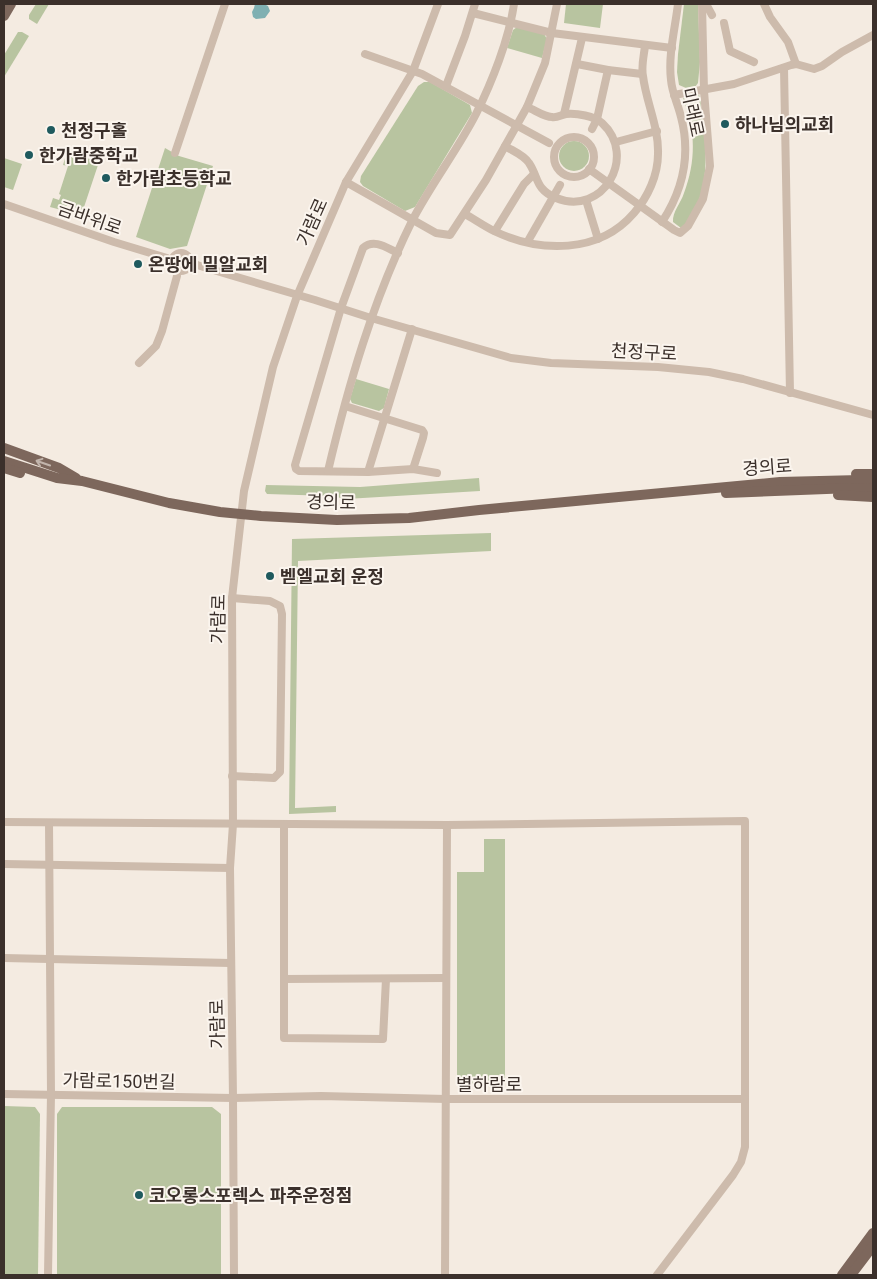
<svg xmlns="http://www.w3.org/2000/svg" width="877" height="1279" font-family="Roboto,'Noto Sans KR',sans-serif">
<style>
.green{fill:#b8c4a0}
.water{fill:#7fb0b2}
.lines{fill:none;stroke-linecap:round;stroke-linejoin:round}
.minor{stroke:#cdbbac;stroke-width:8}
.major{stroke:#7d675c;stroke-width:10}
.oneway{stroke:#c2b5ac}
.poi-dot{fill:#1f5a5e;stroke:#fbf5ee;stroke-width:2}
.labels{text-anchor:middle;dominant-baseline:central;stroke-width:4;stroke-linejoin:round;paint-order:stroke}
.street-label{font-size:18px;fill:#3b302b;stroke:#fbf5ee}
.poi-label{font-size:18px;font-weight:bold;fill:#3b302b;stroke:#fbf5ee;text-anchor:start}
</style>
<rect width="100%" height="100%" fill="#f4ebe1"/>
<!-- green -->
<g class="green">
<path d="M36,4H49L37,24L29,19V15Z"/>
<path d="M566,4H603L600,28L564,23Z"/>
<path d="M684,4H698L700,62L698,83L695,87L686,88L679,85L677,72L678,54Z"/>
<path d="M517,27L544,34L547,39L542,58L507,48L513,30Z"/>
<path d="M18,32H22L29,36L4,77V55Z"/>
<path d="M424,82H430L470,105L472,113L415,207L405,211L363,186L360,182L361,176L418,86Z"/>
<path d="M697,94L700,96C703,130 711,164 700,197C697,206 690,216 685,225L681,228L673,222C672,212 681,203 684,193C696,162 696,130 683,99L685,96Z"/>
<circle cx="574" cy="156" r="15"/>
<path d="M165,148L179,156L213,166L187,246L170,249L136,237Z"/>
<path d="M67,152L99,162L83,210L67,205L65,211L50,207L53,198L59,200L61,195L59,194L68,166L63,165Z"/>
<path d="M4,158L22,164L13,190L4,187Z"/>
<circle cx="181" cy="262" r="5.5"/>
<path d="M356,379L389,389L384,408L379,411L352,403L350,399Z"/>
<path d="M479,478L480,491L346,499L331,496L267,494L265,491L266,485L360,487Z"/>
<path d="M491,533V551L298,561L295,808L336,806V812L289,814L292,539Z"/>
<path d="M484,839H505V1083L462,1084L457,1081V872H484Z"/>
<path d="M4,1106L35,1107L40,1114L38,1275H4Z"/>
<path d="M62,1107H212L221,1114V1275H57V1114Z"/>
</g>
<!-- water -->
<path class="water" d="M255,4H264L268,6L270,11L265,18L256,19L253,17L252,12L254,8Z"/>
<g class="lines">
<!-- minor -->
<g class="minor">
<path d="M706,4L712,15"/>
<path d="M764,4L770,17L788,42L796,64"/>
<path d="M473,13L552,33L672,48"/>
<path d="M724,23L730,51L754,62"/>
<path d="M365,54L422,74L549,143"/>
<path d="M577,64L608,70L642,74"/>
<path d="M784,68L790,393"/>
<path d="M446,86L465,36L475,4"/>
<path d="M674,95L734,84L791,65L796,64L814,69L822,66L842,52L873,35"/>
<path d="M564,114L582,38"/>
<path d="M592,129L597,119L608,70"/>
<circle cx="574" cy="157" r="20"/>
<path d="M616,142L657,131"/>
<path d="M505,146C513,151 524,155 529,163C539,178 535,189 556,198C603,217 638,156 602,123C594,116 577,113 566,114C561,115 557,118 552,117C544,117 535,110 527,107"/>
<path d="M175,153L225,4"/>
<path d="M589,169L674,230L680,233L688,226L703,199L710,166L704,91L702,4"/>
<path d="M346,182L436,233L450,235L486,180L527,107L545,63L557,4"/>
<path d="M586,200L598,239"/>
<path d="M4,204L114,242L167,258L172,262"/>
<path d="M465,214C474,219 484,226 494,231C540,253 599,254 634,213C648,197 658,175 658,154C659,127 646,102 643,76C641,66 644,55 645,46"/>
<path d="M662,222C683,190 691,155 681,117C678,104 672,93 671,80C668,55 675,29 678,4"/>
<path d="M495,231L524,184L534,174"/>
<path d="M528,241L560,185"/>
<circle cx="181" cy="262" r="9"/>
<path d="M398,253C387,248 374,238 363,248L341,308L295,465L296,469L299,471L368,472L413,469L437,473"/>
<path d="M190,260L197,265L230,275L315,300L371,318L511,358L551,363L658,367L709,372L743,379L873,415"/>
<path d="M139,363L156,346L162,331L177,276L176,269"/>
<path d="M345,406L422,430L424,433L423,438L413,469"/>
<path d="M328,471C348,386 373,300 412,221C431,184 457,151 476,114C492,82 509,39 514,4"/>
<path d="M368,472L412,329"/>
<path d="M232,598L270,601L280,606L282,614L280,772L274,778L232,776"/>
<path d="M4,822L447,825L745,821V1147L741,1162L733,1175L657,1275"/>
<path d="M284,824V1038L383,1039L386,979"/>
<path d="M4,864L230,868"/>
<path d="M4,958L230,963"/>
<path d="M284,979L446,978"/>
<path d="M4,1094L233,1098L321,1096L446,1099H745"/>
<path d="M48,1275L51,1094L49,823"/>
<path d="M234,1275L233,1098L230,868L233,824L232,598L244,491L273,367L297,296L346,182L413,71L438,4"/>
<path d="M445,1275L447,825"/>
</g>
<!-- major -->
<g class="major">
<path d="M4,16L11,4"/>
<path d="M4,448L59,468L76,478"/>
<path d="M4,461L57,478L82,481L169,503L220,512L261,516L337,520L409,518L479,510L780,482L860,480L873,481"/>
<path d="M4,468L20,473"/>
<path d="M856,474H873"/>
<path d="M726,493L852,488L873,489"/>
<path d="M838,495L873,497"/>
<path d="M842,1275L873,1233"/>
<path d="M851,1275L873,1246"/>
</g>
</g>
<!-- one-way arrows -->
<defs><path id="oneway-shaft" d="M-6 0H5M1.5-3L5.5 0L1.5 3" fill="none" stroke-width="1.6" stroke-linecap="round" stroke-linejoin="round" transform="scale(1.25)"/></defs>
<use class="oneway" href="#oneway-shaft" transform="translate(43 463) rotate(-161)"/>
<!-- markers -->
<g class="poi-dot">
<circle cx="725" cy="124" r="5"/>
<circle cx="51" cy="130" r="5"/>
<circle cx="29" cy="155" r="5"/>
<circle cx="106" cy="178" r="5"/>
<circle cx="138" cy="264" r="5"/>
<circle cx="270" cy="576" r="5"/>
<circle cx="139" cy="1195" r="5"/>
</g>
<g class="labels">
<!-- street labels -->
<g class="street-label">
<text transform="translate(693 112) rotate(78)">미래로</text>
<text transform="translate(90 218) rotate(19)">금바위로</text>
<text transform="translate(312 222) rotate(-66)">가람로</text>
<text transform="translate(644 352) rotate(3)">천정구로</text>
<text transform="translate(767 467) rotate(-4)">경의로</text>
<text transform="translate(331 502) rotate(1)">경의로</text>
<text transform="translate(218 619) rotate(-89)">가람로</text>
<text transform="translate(217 1024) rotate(-91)">가람로</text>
<text transform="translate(119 1081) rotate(1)">가람로150번길</text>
<text x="489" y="1084">별하람로</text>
</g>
<!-- poi labels -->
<g class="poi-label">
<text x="735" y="124">하나님의교회</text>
<text x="61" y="130">천정구홀</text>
<text x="39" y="155">한가람중학교</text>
<text x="116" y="178">한가람초등학교</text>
<text x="148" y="264">온땅에 밀알교회</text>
<text x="280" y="576">벧엘교회 운정</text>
<text x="149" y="1195">코오롱스포렉스 파주운정점</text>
</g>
</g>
<!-- border -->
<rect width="877" height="1279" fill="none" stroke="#3b302b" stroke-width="10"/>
</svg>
